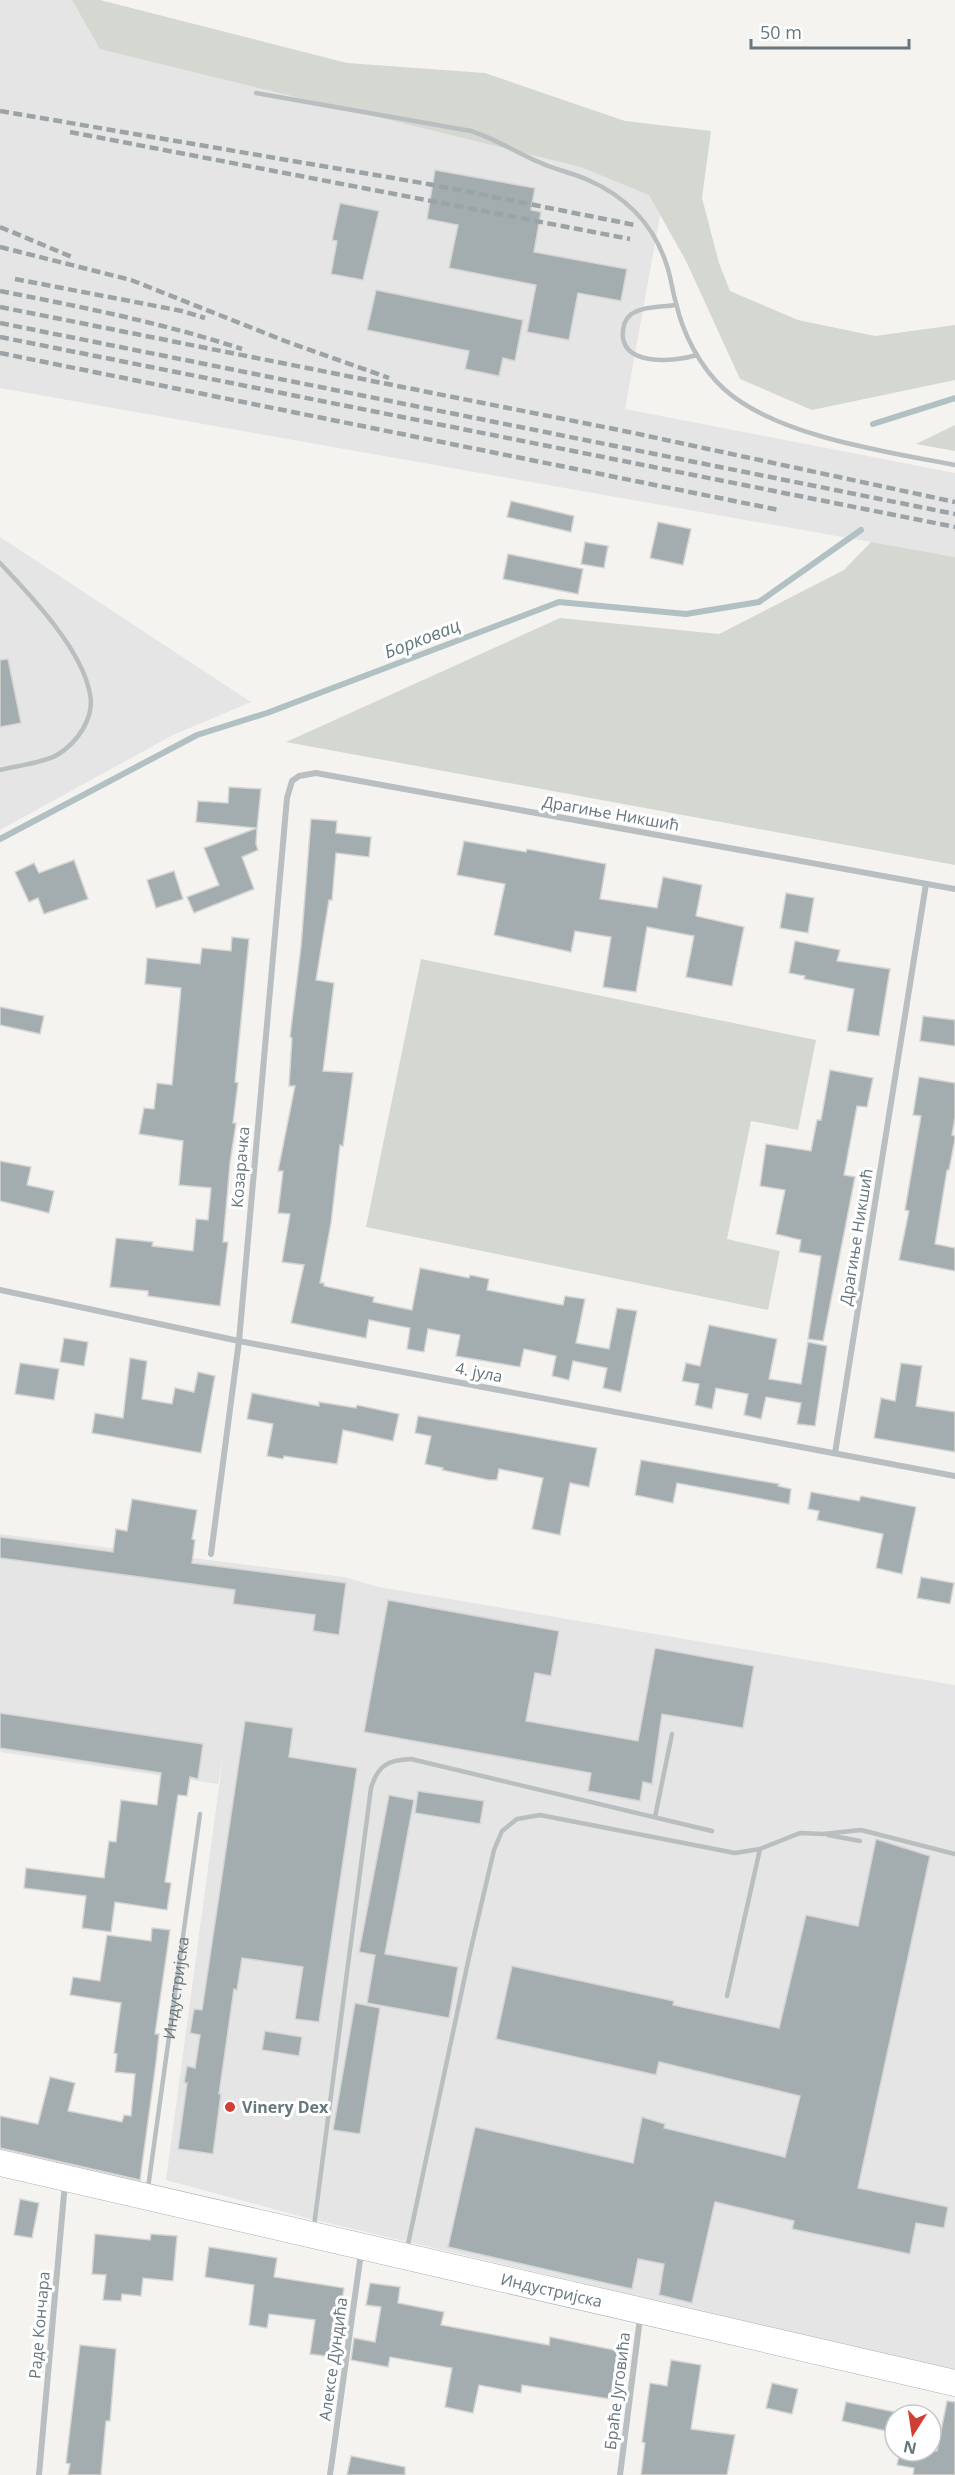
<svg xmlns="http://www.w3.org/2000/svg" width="955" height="2475" font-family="'Open Sans',sans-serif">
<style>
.built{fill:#e4e5e4}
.green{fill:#d4d8d0}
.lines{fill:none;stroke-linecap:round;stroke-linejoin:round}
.stream{stroke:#b1c0c2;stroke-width:6}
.building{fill:#a3acaf;stroke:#d5d5d3;stroke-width:1.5}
.secondary-casing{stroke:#abb2b5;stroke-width:27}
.service{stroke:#b9bec0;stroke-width:4.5}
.minor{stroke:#b9bec0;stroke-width:6}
.secondary{stroke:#fff;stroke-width:26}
.rail{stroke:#9ba3a6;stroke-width:4.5;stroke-dasharray:9 4.5;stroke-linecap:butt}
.poi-dot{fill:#d13f33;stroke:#fff;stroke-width:2}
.labels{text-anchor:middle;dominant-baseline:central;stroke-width:6;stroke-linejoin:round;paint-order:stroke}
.street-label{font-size:16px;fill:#66777e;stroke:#fff}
.poi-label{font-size:16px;font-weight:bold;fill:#66777e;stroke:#fff;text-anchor:start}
.water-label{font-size:18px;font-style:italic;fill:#61797c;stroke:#fff}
</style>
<rect width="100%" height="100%" fill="#f4f3f0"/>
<!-- built -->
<g class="built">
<path d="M0,0H72L101,49L667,177L625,409L955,473V557L0,388Z"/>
<path d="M0,537L251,702L173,735L0,830Z"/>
<path d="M0,1534L344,1577L379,1587L955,1685V2371L307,2218L166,2180L223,1757L218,1784L0,1752Z"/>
</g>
<!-- green -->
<g class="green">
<path d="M72,0H100L347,63L485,73L625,121L711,131L702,198L719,263L730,291L798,320L875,336L955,325V380L812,410L740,379L686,261L649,195L581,167L100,49Z"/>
<path d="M955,425V451L916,444Z"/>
<path d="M871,542L955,557V865L286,742L560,618L719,634L844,570Z"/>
<path d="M421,959L816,1040L798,1130L751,1121L727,1239L780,1251L768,1310L366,1227Z"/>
</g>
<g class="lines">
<!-- stream -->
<g class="stream">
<path d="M873,424L955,398"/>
<path d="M0,839L197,735L267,713L559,602L686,614L759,602L861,530"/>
</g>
</g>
<!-- building -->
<g class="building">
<path d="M435,170L535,188L531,210L541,212L534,252L627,269L621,301L578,293L569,340L527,332L536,285L449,268L458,225L427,219Z"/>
<path d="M340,203L379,211L363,280L331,274L337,241L332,240Z"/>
<path d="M376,290L523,320L515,361L503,358L499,376L465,369L469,351L367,330Z"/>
<path d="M511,501L574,516L571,532L507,517Z"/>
<path d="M658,522L691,529L683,565L650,558Z"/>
<path d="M585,542L608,546L604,568L581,564Z"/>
<path d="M508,554L583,569L578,594L503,579Z"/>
<path d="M8,659L21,723L0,727V660Z"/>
<path d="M229,787L261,789L257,828L196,822L198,801L228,803Z"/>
<path d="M311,819L337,821L336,833L371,837L369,857L336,853L332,900H329L316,980L334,983L323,1071L353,1073L343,1146L340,1145L331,1223L320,1283H324V1286L374,1297L373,1302L412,1310L420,1268L469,1278L470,1275L489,1279L487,1290L563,1305L565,1296L585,1299L576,1343L609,1349L617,1308L637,1311L621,1392L603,1388L607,1368L573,1361L569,1380L552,1376L556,1356L524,1349L520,1367L456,1356L460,1335L428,1329L424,1352L407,1349L410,1328L369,1320L366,1338L291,1323L304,1265L282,1262L290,1214L278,1213L283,1171H278L295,1086H289L292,1038L290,1037L301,947Z"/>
<path d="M257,828L256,844L258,850L242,857L254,889L194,913L187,897L219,885L204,848Z"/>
<path d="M464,841L526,852L527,849L606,864L600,899L657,908L663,877L702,885L696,916L744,927L732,986L686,977L694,936L647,927L636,992L603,987L611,937L575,931L571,952L494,935L505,884L457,875Z"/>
<path d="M74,860L88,899L44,914L38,898L29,902L15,872L34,863L39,873Z"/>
<path d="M174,871L183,899L156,908L147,880Z"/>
<path d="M786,893L814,898L808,933L780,928Z"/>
<path d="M232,937L249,939L235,1082L238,1083L233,1123H236L230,1163L223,1242H228L220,1306L148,1296V1291L110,1287L116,1238L153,1242L152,1246L193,1251L196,1219L208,1220L211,1188L179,1185L183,1141L139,1134L144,1108L154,1109L157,1083L172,1085L181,988L145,984L147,958L200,964L202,948L231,951Z"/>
<path d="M795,941L840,950L837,961L890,969L879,1036L847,1031L854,989L804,979L805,976L789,973Z"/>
<path d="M0,1007L44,1016L40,1034L0,1025Z"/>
<path d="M923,1016L955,1020V1046L920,1041Z"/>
<path d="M830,1070L873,1078L867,1107L857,1106L844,1175L855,1177L823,1341L808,1339L821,1256L799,1252L801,1240L776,1234L785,1190L760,1186L766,1144L811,1151L817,1120H821Z"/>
<path d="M919,1077L955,1083V1117L952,1135L955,1136V1139L949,1170H947L935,1244L955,1248V1271L899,1260L909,1211L905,1210L921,1116L913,1115Z"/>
<path d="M0,1161L31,1167L27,1185L54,1191L49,1213L0,1201Z"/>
<path d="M709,1325L777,1339L769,1379L801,1384L808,1342L827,1346L815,1426L797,1424L801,1403L766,1397L761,1419L744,1415L748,1394L716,1388L712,1409L695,1405L699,1384L682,1381L686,1363L700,1366Z"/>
<path d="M64,1338L88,1342L84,1366L60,1362Z"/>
<path d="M130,1358L147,1361L142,1399L172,1404L175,1388L194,1392L198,1372L215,1376L201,1453L92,1433L95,1413L123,1418Z"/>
<path d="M20,1363L59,1369L54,1400L15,1394Z"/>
<path d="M901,1363L922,1366L916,1406L955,1412V1452L874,1438L881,1398L895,1401Z"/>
<path d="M252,1393L319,1406V1402L356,1408L357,1405L399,1414L393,1441L343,1430L337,1464L284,1456L283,1459L267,1456L273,1424L247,1419Z"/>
<path d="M418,1416L597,1448L589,1487L570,1483L560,1535L532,1529L543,1478L499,1469L497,1480H489L442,1470L443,1468L425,1464L431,1436L415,1433Z"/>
<path d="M641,1460L779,1484L778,1486L791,1489L789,1504L677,1483L673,1503L635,1495Z"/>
<path d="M811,1492L859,1501L861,1496L916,1507L902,1574L876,1568L883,1534L817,1520L819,1511L808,1509Z"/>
<path d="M132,1499L197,1510L192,1539L195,1540L192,1563L346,1583L339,1635L313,1631L315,1615L233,1604L235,1590L0,1558V1537L113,1552L116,1529L127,1531Z"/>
<path d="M921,1577L954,1583L950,1604L917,1598Z"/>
<path d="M388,1600L559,1631L551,1676L535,1673L526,1721L638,1741L655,1648L754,1666L743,1728L662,1714L652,1784L643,1782L640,1801L588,1791L591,1773L364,1732Z"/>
<path d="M0,1713L203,1744L198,1779L190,1777L187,1796L178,1795L165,1882L171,1883L167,1910L115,1902L111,1932L82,1928L86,1896L24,1888L26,1868L104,1878L109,1841L116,1842L121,1800L157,1805L161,1773L0,1748Z"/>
<path d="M245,1721L293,1728L289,1757L357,1768L319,2022L295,2019L303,1967L242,1958L237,1990L234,1989L219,2094H221L213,2154L178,2149L187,2083H184L187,2066L195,2068L200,2035L190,2033L194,2009L202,2010Z"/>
<path d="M418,1791L484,1801L480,1824L415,1813Z"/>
<path d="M389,1795L414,1800L385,1954L458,1967L449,2018L367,2003L375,1955L359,1952Z"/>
<path d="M876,1839L930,1856L858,2188L948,2207L944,2228L916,2223L910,2254L792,2229L794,2221L715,2202L692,2303L659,2295L664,2264L638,2259L632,2289L448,2247L475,2127L633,2163L642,2117L665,2124L664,2128L785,2157L800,2096L659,2062L656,2075L496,2039L512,1966L674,2001L673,2005L779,2028L806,1915L858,1926Z"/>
<path d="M152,1928L170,1930L155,2034H159L156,2062L140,2180L0,2148V2116L38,2124L50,2077L75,2083L68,2111L122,2122L124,2115L131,2116L135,2074L115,2072L117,2054L114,2053L121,2003L70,1995L73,1977L100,1981L107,1935L151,1941Z"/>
<path d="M355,2003L380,2008L360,2134L333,2130Z"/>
<path d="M265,2031L302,2037L299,2056L262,2050Z"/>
<path d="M20,2199L39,2203L32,2238L14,2235Z"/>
<path d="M95,2234L150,2240L151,2234L177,2236L173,2281L143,2278L141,2296L122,2294L121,2301L103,2300L106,2275L92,2274Z"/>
<path d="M209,2247L277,2258L274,2277L344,2288L336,2336L344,2337L341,2358L310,2354L315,2320L269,2314L267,2328L249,2325L254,2285L205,2277Z"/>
<path d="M370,2283L400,2287L398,2303L444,2312L441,2325L549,2345L550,2337L619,2351L610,2399L522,2385L521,2393L479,2385L473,2413L445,2407L452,2368L390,2357L388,2367L351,2360L354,2338L375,2342L381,2307L366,2305Z"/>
<path d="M80,2345L116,2349L110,2421H106L101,2475H68L70,2464L66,2463Z"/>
<path d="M671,2360L701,2365L691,2429L735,2435L727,2475H641L645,2443L642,2442L650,2383L667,2386Z"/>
<path d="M772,2383L798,2389L792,2414L766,2408Z"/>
<path d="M947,2401L955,2402V2475H913L914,2468L897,2465L900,2451H937Z"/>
<path d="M846,2402L895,2412V2433L842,2421Z"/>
<path d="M351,2456L405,2467V2475H347Z"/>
</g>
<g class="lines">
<!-- secondary casing -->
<g class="secondary-casing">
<g id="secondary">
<path id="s2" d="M0,2163L955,2383"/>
</g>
</g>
<!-- service -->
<g class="service">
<path d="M256,93L471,131C496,139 517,153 541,163C556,170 573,173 588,180C625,196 653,224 666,263C671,276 672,290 676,303C683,334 700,367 724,389C776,436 887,452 955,465"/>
<path d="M676,305C663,307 646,306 635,312C628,315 624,322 623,330C618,367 675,362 697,355"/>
<path d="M0,563C31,596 82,649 90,694C95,718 77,743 57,755C43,763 16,766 0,770"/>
<path d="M655,1817L672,1734"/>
<path d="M828,1835L860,1841"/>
<path d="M727,1996L760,1849"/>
<path id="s1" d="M148,2188L200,1814"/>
<path d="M314,2226L371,1788C378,1765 388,1760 411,1759L712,1831"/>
<path d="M407,2249L469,1957L494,1850L502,1831L517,1819L540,1815L735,1853L760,1849L800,1833L823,1834L861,1830L955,1854"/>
</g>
<!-- minor -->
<g class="minor">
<path d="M0,1290L239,1341L955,1476"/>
<path d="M835,1453L926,884"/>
<path d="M211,1554L239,1341L287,798L292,781L299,776L316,773L955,889"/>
<path d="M39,2475L65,2183"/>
<path d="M330,2475L361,2253"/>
<path d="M620,2475L640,2318"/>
</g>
<!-- secondary -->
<use href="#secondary" class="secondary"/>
<!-- rail -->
<g class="rail">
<path d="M0,111L428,184L635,225"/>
<path d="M70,132L630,239"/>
<path d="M0,227L72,257"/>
<path d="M0,247L131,280L285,341L389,378"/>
<path d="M15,279L182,311L205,318"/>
<path d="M0,291C82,307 163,323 242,349"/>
<path d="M0,307L629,432L955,502"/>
<path d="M0,323L955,514"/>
<path d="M0,337L955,527"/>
<path d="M0,353L779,510"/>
</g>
</g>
<!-- markers -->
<circle class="poi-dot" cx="230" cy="2107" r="6"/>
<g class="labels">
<!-- street labels -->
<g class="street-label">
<text transform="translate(611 813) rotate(10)">Драгиње Никшић</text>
<text transform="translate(240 1167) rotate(-85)">Козарачка</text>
<text transform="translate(856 1237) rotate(-81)">Драгиње Никшић</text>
<text transform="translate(479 1372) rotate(11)">4. јула</text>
<text stroke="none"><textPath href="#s1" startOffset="202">Индустријска</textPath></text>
<text stroke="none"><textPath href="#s2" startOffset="566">Индустријска</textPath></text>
<text transform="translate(39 2325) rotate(-85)">Раде Кончара</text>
<text transform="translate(333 2359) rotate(-82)">Алексе Дундића</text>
<text transform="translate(617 2391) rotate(-83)">Браће Југовића</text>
</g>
<!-- poi labels -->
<g class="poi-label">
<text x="242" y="2107">Vinery Dex</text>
</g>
<!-- water labels -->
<g class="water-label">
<text transform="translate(422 638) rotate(-21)">Борковац</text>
</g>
</g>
<!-- north arrow -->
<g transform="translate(913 2433) rotate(192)"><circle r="28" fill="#ffffff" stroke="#c2c9cb" stroke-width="1.5"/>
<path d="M0-4.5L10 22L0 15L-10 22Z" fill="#d13f33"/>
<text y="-9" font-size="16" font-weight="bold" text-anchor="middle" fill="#66777e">N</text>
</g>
<!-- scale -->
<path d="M751 39v9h158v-9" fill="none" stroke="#66777e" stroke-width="3"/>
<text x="760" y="39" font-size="18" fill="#66777e" stroke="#ffffff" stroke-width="4.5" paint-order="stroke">50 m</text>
</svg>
